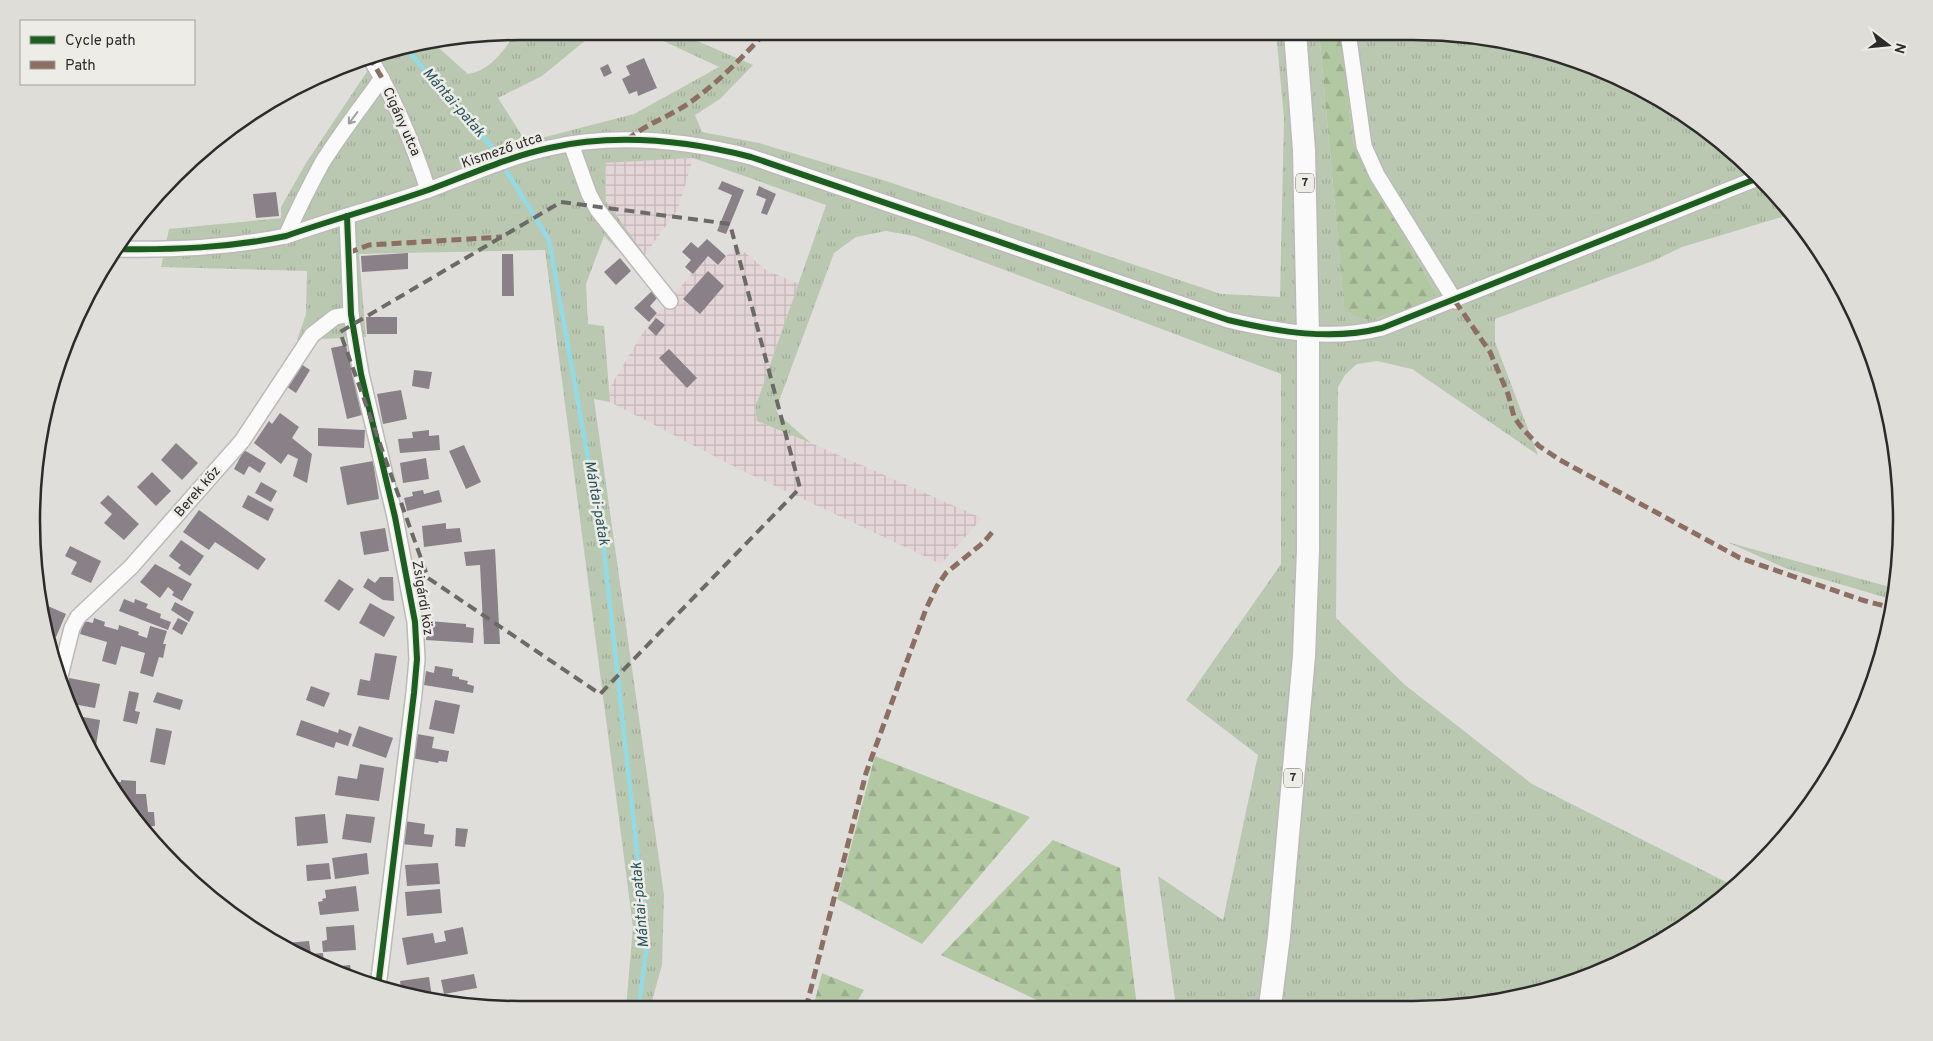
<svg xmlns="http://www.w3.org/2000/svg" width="1933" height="1041" font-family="Overpass,sans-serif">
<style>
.industrial{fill:url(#industrial-grid)}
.grass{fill:url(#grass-tufts)}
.forest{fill:url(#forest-firs)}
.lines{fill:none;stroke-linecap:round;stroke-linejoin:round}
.stream{stroke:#93dae7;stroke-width:4.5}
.building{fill:#898088}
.street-casing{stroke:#bbbab8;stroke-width:18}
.primary-casing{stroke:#bbbab8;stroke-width:25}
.street{stroke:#fafafa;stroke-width:15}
.primary{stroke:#fafafa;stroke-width:22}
.quiet{stroke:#8d6e63;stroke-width:5;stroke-dasharray:10 5;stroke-linecap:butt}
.cycleway-casing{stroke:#eeece7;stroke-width:9}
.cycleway{stroke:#1b5e20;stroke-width:6}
.oneway{stroke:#9d9d9c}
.marked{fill:none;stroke:#6b6a67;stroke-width:4;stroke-dasharray:10 6;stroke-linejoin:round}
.labels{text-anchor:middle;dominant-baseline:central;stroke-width:5;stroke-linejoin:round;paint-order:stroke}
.shield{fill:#eeece7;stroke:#666562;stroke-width:1}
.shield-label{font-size:12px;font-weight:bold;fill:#2c2b29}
.street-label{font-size:14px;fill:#2c2b29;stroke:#eeece7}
.water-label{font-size:15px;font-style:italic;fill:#26535c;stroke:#eeece7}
.rim{fill:none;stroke:#2c2b29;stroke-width:2.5}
</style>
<defs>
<pattern id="industrial-grid" width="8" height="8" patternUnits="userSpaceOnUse" patternTransform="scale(1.25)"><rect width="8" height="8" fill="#e4d5d7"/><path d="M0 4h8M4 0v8" fill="none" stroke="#c4b7b9"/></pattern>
<pattern id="grass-tufts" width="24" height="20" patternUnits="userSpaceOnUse" patternTransform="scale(1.25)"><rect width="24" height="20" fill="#bac8b1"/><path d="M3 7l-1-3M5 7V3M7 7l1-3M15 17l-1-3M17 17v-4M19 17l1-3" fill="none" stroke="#a0ac98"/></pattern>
<pattern id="forest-firs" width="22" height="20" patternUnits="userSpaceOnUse" patternTransform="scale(1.25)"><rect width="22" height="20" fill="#b2c8a3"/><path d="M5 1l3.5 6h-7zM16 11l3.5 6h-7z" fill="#99ac8c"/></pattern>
</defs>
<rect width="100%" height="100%" fill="#e0dedb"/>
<!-- industrial -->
<g class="industrial">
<path d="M693,158L678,209L645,255L606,201L605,163Z"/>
<path d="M736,245L766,270L799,284L755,408L757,421L811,443L982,518L941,564L737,468L610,402L609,389L642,334L664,305L707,257L718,266Z"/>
</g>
<!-- grass -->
<g class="grass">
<path d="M518,31H597L542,76L498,98L526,142L634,114L719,67L642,31H674L753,65L720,99L695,115L702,132L759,143L886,181L1221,294L1280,297L1284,118L1276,32H1319L1344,305L1436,294L1353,143L1341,32H1444L1539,48L1657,97L1735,152L1792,214L1682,247L1653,261L1495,319V342L1538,455L1412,369L1377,361L1357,364L1345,375L1338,387L1336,618L1405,685L1532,784L1732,885L1684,927L1570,984L1476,1006L1176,1007L1158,876L1223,920L1258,755L1186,700L1281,564V374L914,236L886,231L856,237L834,253L776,409L779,415L811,443L757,421L755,408L826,205L693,158L605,163L606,201L645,255L635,267L604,236L586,284L588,324L604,326L610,402L594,399L664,895L662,965L650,1008H626L633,927L545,250L359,254L366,337L297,340L306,314L307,271L161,267L169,229L281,218V207L306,163L368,70L359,59L430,40L468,74C492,70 503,50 518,31Z"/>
<path d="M1727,542L1897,589L1894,600L1785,568Z"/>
</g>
<!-- forest -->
<g class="forest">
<path d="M1319,32H1341L1353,143L1436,294L1410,310L1367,319L1352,315L1344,306Z"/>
<path d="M875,756L1030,817L922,944L837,899Z"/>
<path d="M1053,840L1120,868L1137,1007H1052L941,955Z"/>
<path d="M822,973L864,990L853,1008H813Z"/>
</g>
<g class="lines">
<!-- stream -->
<path class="stream" d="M404,46L491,146L549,240L603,542L647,943L640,998L637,1008"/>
</g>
<!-- building -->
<g class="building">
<path d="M644,58L657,88L638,96L637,91L629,94L622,79L630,75L626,66Z"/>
<path d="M608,64L612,73L604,77L600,68Z"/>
<path d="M722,181L744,190L726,234L717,231L732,195L718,189Z"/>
<path d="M759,186L776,194L767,215L761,213L766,199L756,195Z"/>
<path d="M276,192L279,216L256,218L253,194Z"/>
<path d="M707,239L726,256L718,265L708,256L693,274L685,267L691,260L682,252L691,242L698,248Z"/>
<path d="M408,253V269L362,272L361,256Z"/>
<path d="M502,254H513L514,296H502Z"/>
<path d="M620,258L631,271L616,285L604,272Z"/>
<path d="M708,271L724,286L700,314L683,299Z"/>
<path d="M652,291L658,297L650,306L657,313L649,322L634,308Z"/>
<path d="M366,317H397V334H367Z"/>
<path d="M656,318L665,325L656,336L648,328Z"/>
<path d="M346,345L362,415L347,419L331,348Z"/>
<path d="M669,349L697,378L687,388L659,358Z"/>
<path d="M301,364L310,370L296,393L287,387Z"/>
<path d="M414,370L432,372L429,389L412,386Z"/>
<path d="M401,390L407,419L383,424L377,394Z"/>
<path d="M280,413L299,427L292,438L312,454L307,483L293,476L298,459L288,454L281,464L254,443L269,421L272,424Z"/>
<path d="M318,428L365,430L364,448L318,446Z"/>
<path d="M429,430V436L439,435L440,450L400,453L398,439L413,438L412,432Z"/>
<path d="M176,443L198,463L182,480L161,460Z"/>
<path d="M464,445L481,482L466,489L449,451Z"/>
<path d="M244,450L266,463L260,473L249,466L244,475L234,469Z"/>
<path d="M426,458L429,479L403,483L400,463Z"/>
<path d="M373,461L379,499L347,505L340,467Z"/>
<path d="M152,472L171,491L156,506L137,487Z"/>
<path d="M261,482L277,491L271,502L255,493Z"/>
<path d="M423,490L424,494L439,490L442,502L407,511L404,498L413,496L412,492Z"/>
<path d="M108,495L139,524L124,540L104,523L112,514L100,503Z"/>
<path d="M248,495L274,509L268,521L242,507Z"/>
<path d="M199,510L266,559L258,570L215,542L209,550L183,532Z"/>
<path d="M446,523V529L460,528L462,542L424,547L422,526Z"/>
<path d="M385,528L389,551L364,555L360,532Z"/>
<path d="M181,540L204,556L190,576L178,568L181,565L169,556Z"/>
<path d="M70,546L101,561L91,583L71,574L77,562L65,556Z"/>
<path d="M495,549L500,644H484L480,565L466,566L464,552Z"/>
<path d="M155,564L192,584L182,601L172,595L174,592L168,587L160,598L140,582Z"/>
<path d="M380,577H393L394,601L383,600L363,587L368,578L375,583Z"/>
<path d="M339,579L354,589L339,611L324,601Z"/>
<path d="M124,599L134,603L135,599L148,604L146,608L161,614L160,618L171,622L168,630L119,611Z"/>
<path d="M175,602L194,612L189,622L171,610Z"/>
<path d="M41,603L66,614L56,637L45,631Z"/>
<path d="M370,603L395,617L384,637L359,623Z"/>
<path d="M94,618L105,622L104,626L118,630L119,625L139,632L138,635L147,638L150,626L167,631L163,644H166L163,658L159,657L153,677L140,673L145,653L121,646L116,665L102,661L107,642L80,634L84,621L93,623Z"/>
<path d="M178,618L188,623L182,635L172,629Z"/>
<path d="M428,621L466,624V627L474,628L473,643L426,640Z"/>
<path d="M375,653L397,656L389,700L357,695L360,679L370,681Z"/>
<path d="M435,666L453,669L452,676L459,677V679L468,681L467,684L474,686L473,693L424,685L426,671L434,673Z"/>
<path d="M69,678L100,684L95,708L67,703L65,697Z"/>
<path d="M311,686L330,693L324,707L306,700Z"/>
<path d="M129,691L139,693L135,711L140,712L137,724L123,721Z"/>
<path d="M157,692L183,700L180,710L153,702Z"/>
<path d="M435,700L460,705L454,734L429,729Z"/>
<path d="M72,715L100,720L95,752H92Z"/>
<path d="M301,720L338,733L339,729L352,734L348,746L336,742L334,748L296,735Z"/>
<path d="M359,726L393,738L386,758L352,746Z"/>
<path d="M156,728L172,731L165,765L150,762Z"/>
<path d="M417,734L434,737L432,748L449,751L447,762L439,761L438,763L412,758Z"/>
<path d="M360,764L384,768L379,801L335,795L338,776L357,779Z"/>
<path d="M121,780L136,781V794H146L148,812H154L155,826L141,827L128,811L126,795H118V782H121Z"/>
<path d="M325,814L328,843L297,846L295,817Z"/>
<path d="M346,814L375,817L371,843L342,839Z"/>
<path d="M404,821L425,824L424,834L434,835L432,847L401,844Z"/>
<path d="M456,828L468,829L465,847L455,846Z"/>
<path d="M367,853L369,874L335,879L332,858Z"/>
<path d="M329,863L331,879L307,881L306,865Z"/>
<path d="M438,863L440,884L407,886L405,865Z"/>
<path d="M356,886L359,911L320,915L318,902L323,901L322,899L326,898L325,890Z"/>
<path d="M440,889L442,913L407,916L405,892Z"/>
<path d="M354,925L356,950L323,952L322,941L327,940L326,927Z"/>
<path d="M463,927L468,954L407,965L402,938L433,933L435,943L446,941L444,931Z"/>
<path d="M309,941L311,954L323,953L324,964L308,958V955H303L287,949L286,943Z"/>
<path d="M350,965L352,976L331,967Z"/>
<path d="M474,974L477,988L444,994L441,980Z"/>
<path d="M429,977L432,997L424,998L402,994L400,981Z"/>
<path d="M486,1001L487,1008L462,1004Z"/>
</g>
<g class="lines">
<!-- street casing -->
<g class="street-casing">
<g id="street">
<path d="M1348,32L1364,146L1377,175L1455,301"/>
<path d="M369,56C394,98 413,143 428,190"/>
<path d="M571,144L589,194L597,209L670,301"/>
<path d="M347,216L351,314L361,374L395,517L415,622L417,659L414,693L378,987"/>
<path d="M286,236C297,211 309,187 322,163C340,134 362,106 382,78"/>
<path d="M114,249C173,250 228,248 286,236C334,219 383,206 431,189C469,175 508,157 549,148C616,133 685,140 751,157L1228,320C1279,332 1331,341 1382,328L1758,178"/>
<path d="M59,680L72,628L78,617L131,567L242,441L312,335L335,317L351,314"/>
</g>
</g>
<!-- primary casing -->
<g class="primary-casing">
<path id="primary" d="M1270,1006L1279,936L1304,656L1308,550V335L1304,150L1295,32"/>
</g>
<!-- street -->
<use href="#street" class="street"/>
<!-- primary -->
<use href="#primary" class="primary"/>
<!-- quiet -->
<g class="quiet">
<path d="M369,56L382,78"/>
<path d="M627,140C648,122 675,115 696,98C722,79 744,55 766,32"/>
<path d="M348,253L369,245L502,237"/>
<path d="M1455,301L1490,352L1508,394L1514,417L1522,428L1539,446L1560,460L1740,558L1862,600L1892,608"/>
<path d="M806,1008L866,773L926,609L937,586L946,573L984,542L994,530"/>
</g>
<!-- cycleway casing -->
<g class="cycleway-casing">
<g id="cycleway">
<path d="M347,216L351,314L361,374L395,517L415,622L417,659L414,693L378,987"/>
<path d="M114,249C173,250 228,248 286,236C334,219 383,206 431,189C469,175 508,157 549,148C616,133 685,140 751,157L1228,320C1279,332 1331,341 1382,328L1758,178"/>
</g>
</g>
<!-- cycleway -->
<use href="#cycleway" class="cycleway"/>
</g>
<!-- one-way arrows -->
<defs><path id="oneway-shaft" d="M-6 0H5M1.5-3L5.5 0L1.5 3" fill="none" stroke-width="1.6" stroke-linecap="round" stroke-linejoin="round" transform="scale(1.25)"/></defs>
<use class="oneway" href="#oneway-shaft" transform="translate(353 118) rotate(127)"/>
<!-- marked area -->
<path class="marked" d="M561,202L730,224L800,488L600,694L428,578L340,332Z"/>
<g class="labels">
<!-- shield labels -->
<g class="shield">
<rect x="1296" y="173.5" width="18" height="19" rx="4"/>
<rect x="1284" y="768.5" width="18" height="19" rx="4"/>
</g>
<g class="shield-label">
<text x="1305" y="183">7</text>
<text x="1293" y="778">7</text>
</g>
<!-- street labels -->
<g class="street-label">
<text transform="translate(401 122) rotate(66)">Cigány utca</text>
<text transform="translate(502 151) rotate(-19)">Kismező utca</text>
<text transform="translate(198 492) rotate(-49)">Berek köz</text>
<text transform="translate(422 598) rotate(81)">Zsigárdi köz</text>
</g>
<!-- water labels -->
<g class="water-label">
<text transform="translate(453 103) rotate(49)">Mántai-patak</text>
<text transform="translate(596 503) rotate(80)">Mántai-patak</text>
<text transform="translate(641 905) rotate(-95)">Mántai-patak</text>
</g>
</g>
<!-- crop -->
<path d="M0 0H1933V1041H0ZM520 40H1413A480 480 0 0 1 1893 520V521A480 480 0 0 1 1413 1001H520A480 480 0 0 1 40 521V520A480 480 0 0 1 520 40Z" fill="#deddd8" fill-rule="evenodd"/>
<path class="rim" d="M520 40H1413A480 480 0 0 1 1893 520V521A480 480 0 0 1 1413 1001H520A480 480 0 0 1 40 521V520A480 480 0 0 1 520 40Z"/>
<!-- legend -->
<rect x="20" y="20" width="175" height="65" fill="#eeece7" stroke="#a09f9b"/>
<rect x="30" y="36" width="25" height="8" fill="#1b5e20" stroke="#a09f9b"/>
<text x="65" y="45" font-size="15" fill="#2c2b29">Cycle path</text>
<rect x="30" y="61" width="25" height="8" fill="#8d6e63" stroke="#a09f9b"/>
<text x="65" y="70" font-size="15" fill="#2c2b29">Path</text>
<!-- north arrow -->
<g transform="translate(1888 45) rotate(106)" stroke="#eeece7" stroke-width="4" paint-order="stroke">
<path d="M0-4L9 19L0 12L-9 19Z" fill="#2c2b29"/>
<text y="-8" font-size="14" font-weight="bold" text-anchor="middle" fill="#2c2b29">N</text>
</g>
</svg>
